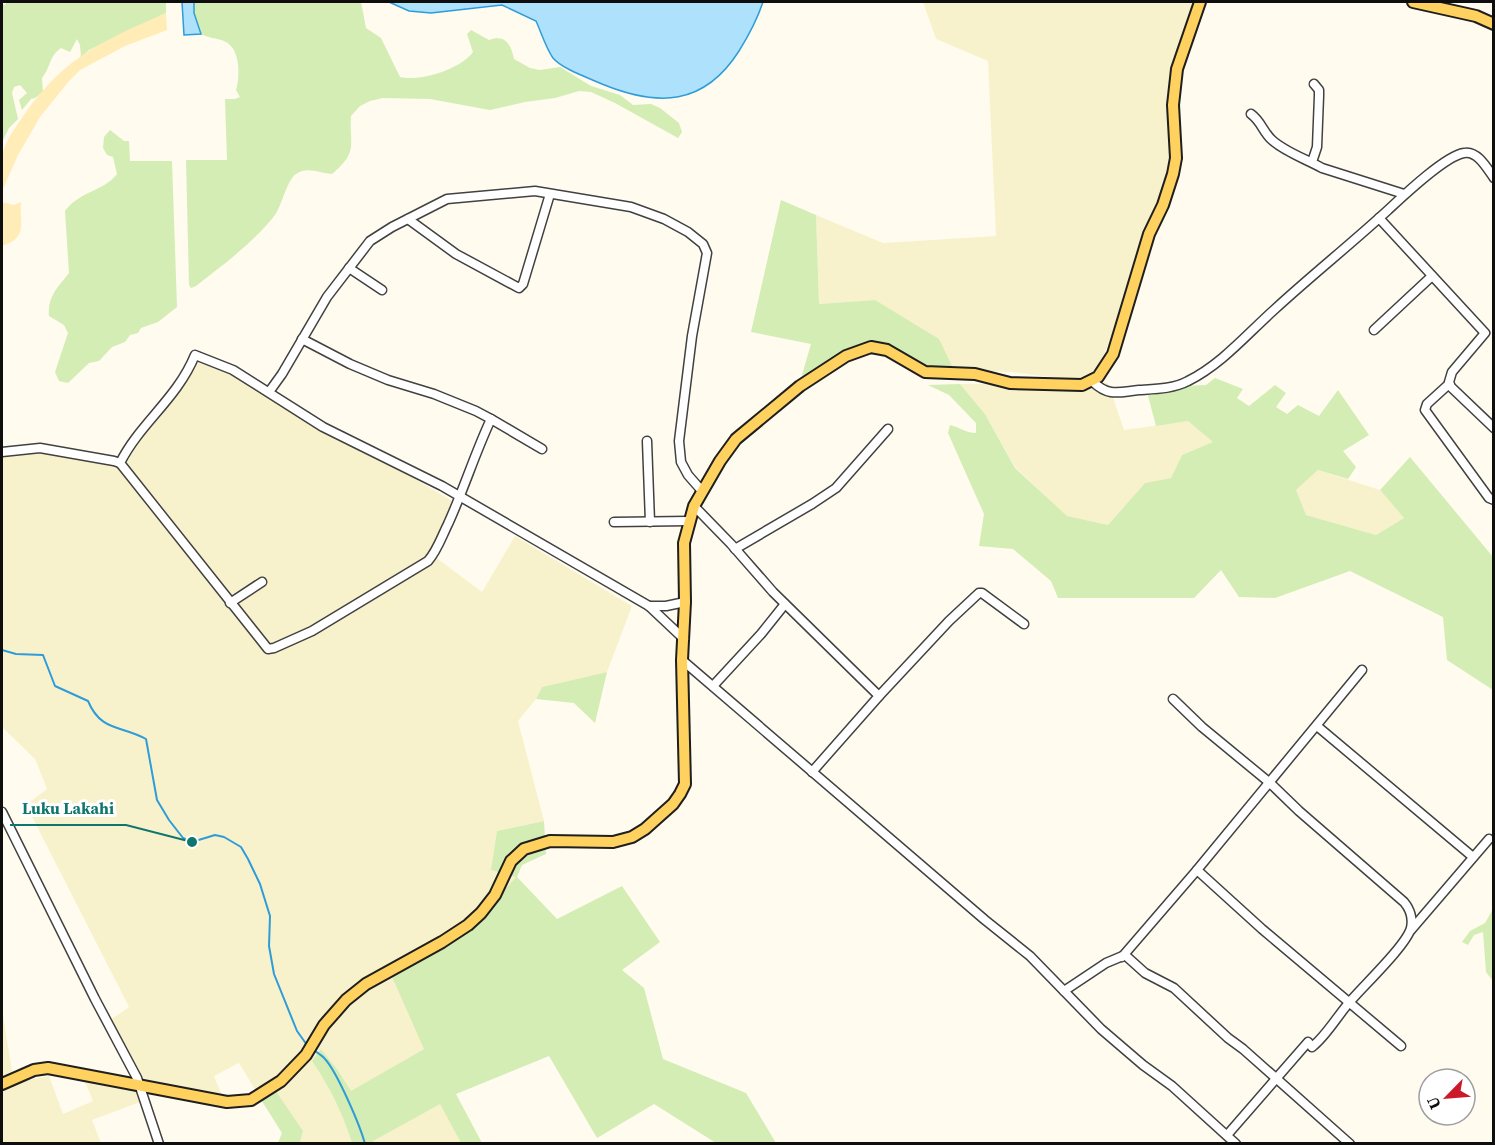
<svg xmlns="http://www.w3.org/2000/svg" width="1495" height="1145" font-family="'Source Serif 4',serif">
<style>
.farmland{fill:#f8f2cc}
.green{fill:#d4edb4}
.sand{fill:#ffecb7}
.water{fill:#aee2fc;stroke:#2e9cd9;stroke-width:1.5}
.lines{fill:none;stroke-linecap:round;stroke-linejoin:round}
.stream{stroke:#2e9cd9;stroke-width:2}
.minor-casing{stroke:#414141;stroke-width:11}
.major-casing{stroke:#1f1f1f;stroke-width:14}
.minor{stroke:#fff;stroke-width:8}
.major{stroke:#ffd15f;stroke-width:10}
.leader{fill:none;stroke:#0f766e;stroke-width:2}
.callout-dot{fill:#0f766e;stroke:#fff;stroke-width:2}
.callout-label{font-size:16px;text-anchor:middle;font-weight:bold;fill:#0f766e;stroke:#fff;stroke-width:6;stroke-linejoin:round;paint-order:stroke}
</style>
<rect width="100%" height="100%" fill="#fffbef"/>
<!-- farmland -->
<g class="farmland">
<path d="M923,2H1204L1181,56L1175,154L1165,190L1156,204L1147,229L1124,307L1098,368L1083,379L1058,378L1013,372L954,370L875,300L819,304L816,215L883,243L996,236L988,61L936,39Z"/>
<path d="M199,363L217,368L237,378L325,434L398,469L454,502L455,505L428,557L309,631L270,648L123,461L131,449L185,383L191,370Z"/>
<path d="M1108,383L1124,430L1188,421L1214,442L1182,455L1171,478L1145,483L1108,525L1067,517L1015,467L985,414L960,384Z"/>
<path d="M32,450L118,465L271,652L434,556L482,592L515,536L632,606L607,672L542,687L536,699L518,721L544,821L497,831L517,877L496,897L424,1049L350,1092L337,1069L321,1049L312,1061L324,1078L345,1120L352,1143H300L303,1131L260,1098L239,1063L214,1076L224,1101L145,1090L143,1101L92,1120L101,1143H2V1009L14,1083L49,1076L63,1114L93,1101L85,1082L144,1090L110,1020L129,1007L26,805L47,789L35,759L2,727V454Z"/>
<path d="M1318,470L1380,490L1404,518L1376,535L1306,515L1295,491Z"/>
<path d="M440,1103L461,1143L373,1144L372,1141Z"/>
</g>
<!-- green -->
<g class="green">
<path d="M7,2H166V13L89,50L81,57L80,45L77,39L70,52L61,48C49,56 51,67 42,78L43,92L35,98L31,99L22,110L19,100L27,93L20,85L14,87L12,93L18,119L9,128L2,142V4L5,5Z"/>
<path d="M194,2H361L366,28L381,38L400,77C420,82 461,69 473,52L467,34L471,30L489,40C505,34 511,44 514,59L530,68L540,70L560,67L591,86L620,95L633,105L651,104L660,108L679,123L682,132L678,138L615,103L591,92L579,91L555,98L525,102L490,110L430,99L383,98L370,101L360,106L351,116C349,146 359,151 332,174C320,173 307,166 296,174C287,180 282,205 275,215C252,244 224,264 196,286L191,288L189,285L186,160H227L225,99H235L240,97L236,90C240,76 241,48 224,41C217,38 208,38 201,34L194,13Z"/>
<path d="M110,130L124,141H129L130,161H172L177,307L158,322L141,328L138,333L130,335L125,342L112,347L99,361L89,363L68,383L59,381L55,372L68,333L64,325L49,316C47,297 58,287 69,273L65,211C81,190 103,192 117,174L113,157L107,155L103,148L104,137Z"/>
<path d="M781,200L816,215L819,304L875,300L939,339L954,370H931L864,348L810,384L802,375L811,344L751,332Z"/>
<path d="M1215,378L1243,389L1237,398L1249,406L1275,385L1286,393L1276,407L1287,414L1298,405L1319,416L1338,390L1369,435L1343,451L1356,467L1348,479L1318,470L1296,490L1306,515L1376,535L1404,518L1380,490L1410,457L1493,557V690L1447,660L1443,617L1350,571L1275,598L1239,597L1221,570L1194,598H1058L1051,581L1013,549L979,546L984,514L948,433L950,425C959,427 966,433 976,433V423L949,395L928,385L960,384L985,414L1015,468L1067,516L1108,525L1145,483L1171,478L1182,455L1213,442L1188,421L1156,426L1146,388L1206,385Z"/>
<path d="M607,672L595,723L574,703L536,699L542,687Z"/>
<path d="M544,821L546,854L522,865L517,877L557,919L622,886L660,942L622,970L644,988L663,1059L746,1093L776,1143H716L654,1104L597,1138L549,1056L456,1094L482,1143H461L440,1104L373,1141V1143H352C343,1114 330,1087 312,1061L321,1049L337,1069L351,1091L424,1049L389,970L471,927L516,877L491,870L497,831Z"/>
<path d="M1493,909V981L1486,972L1483,932L1474,935L1468,945L1462,942L1470,931L1485,923Z"/>
<path d="M275,1090L303,1131L300,1143H278L282,1133L260,1098Z"/>
</g>
<!-- sand -->
<g class="sand">
<path d="M166,13L167,30L125,46L80,70L69,81L40,117L18,155L3,189L2,198C1,185 0,169 2,156C6,139 16,127 26,112C67,55 105,40 166,13Z"/>
<path d="M2,202L14,205L21,202C19,223 29,237 2,246Z"/>
</g>
<!-- water -->
<g class="water">
<path d="M182,2H194V13L201,34L184,35Z"/>
<path d="M389,2H763C757,20 749,35 739,51C704,106 658,107 602,84C589,78 562,69 553,58C546,48 541,32 536,21L502,5L431,13L409,11Z"/>
</g>
<g class="lines">
<!-- stream -->
<g class="stream">
<path d="M2,650L16,654L43,655L55,686L88,701C101,732 121,725 146,739L157,800L169,820L183,838L192,842L215,835L224,837L241,847L248,859L260,884L270,916L269,946L274,974L297,1031L307,1045"/>
<path d="M314,1050C317,1053 322,1055 325,1059C337,1072 360,1125 365,1144"/>
</g>
<!-- minor casing -->
<g class="minor-casing">
<g id="minor">
<path d="M1251,114C1261,121 1263,132 1272,140C1285,152 1306,159 1322,168L1404,194"/>
<path d="M1312,162L1317,147L1319,96V90L1314,84"/>
<path d="M1379,218L1485,333L1452,372L1449,382L1451,387L1494,428"/>
<path d="M408,219L456,254L519,288L523,284L550,194"/>
<path d="M349,268L382,290"/>
<path d="M1374,330L1432,276"/>
<path d="M302,339L350,364L388,380L434,394L476,411L491,419C475,453 464,489 448,524C442,536 437,551 428,561L312,631L274,648L268,649L120,463C140,423 177,399 195,355L233,370L323,427L442,486L649,606L684,639"/>
<path d="M1093,382C1109,397 1119,392 1139,390C1155,389 1173,389 1188,381C1222,364 1247,334 1275,309C1312,275 1351,244 1388,210C1403,196 1445,156 1464,153C1477,150 1487,168 1494,178"/>
<path d="M1449,384L1427,404L1425,410L1489,498L1494,500"/>
<path d="M269,392L282,374L327,297L370,241L392,227L447,199L535,191L631,207L664,219L688,232L703,244L707,253L692,336L679,441L681,462L688,475L702,491"/>
<path d="M491,419L542,449"/>
<path d="M647,441L650,522"/>
<path d="M2,452L40,448L114,461L120,463"/>
<path d="M694,506L731,544L773,592L879,696L812,772"/>
<path d="M614,522L689,521"/>
<path d="M735,549L812,504L836,488L888,429"/>
<path d="M230,603L262,582"/>
<path d="M649,606H666L685,602"/>
<path d="M682,660L985,920L1030,956L1101,1029L1143,1065L1172,1086L1236,1144"/>
<path d="M713,686L761,634L785,604"/>
<path d="M879,696L949,621L979,593H982L1024,624"/>
<path d="M1173,699L1202,727L1270,783L1299,811L1404,902C1410,909 1413,919 1411,928C1406,946 1361,988 1348,1004C1336,1018 1326,1036 1312,1047L1308,1042L1228,1134"/>
<path d="M1317,726L1473,857"/>
<path d="M2,812L95,999L137,1078L159,1144"/>
<path d="M1197,870L1362,670"/>
<path d="M1411,930L1489,839"/>
<path d="M1122,957L1197,870L1262,929L1401,1046"/>
<path d="M1064,991L1106,963L1125,955L1145,973L1174,988L1228,1038L1243,1049L1350,1144"/>
</g>
</g>
<!-- major casing -->
<g class="major-casing">
<g id="major">
<path d="M1413,2L1476,16L1494,24"/>
<path d="M2,1084L34,1070L48,1068L227,1102L251,1100L281,1081L306,1055L324,1025L346,1000L366,984L442,942L468,925L481,913L495,895L511,861L524,849L550,841L613,842L632,837L645,829L673,804L680,794L685,784L682,660L685,602L684,543L694,506L720,461L736,439L800,386L846,356L871,347L887,350L925,372L975,374L1010,383L1082,385L1098,377L1113,354L1149,234L1163,205L1173,174L1176,158L1173,105L1177,69L1200,2"/>
</g>
</g>
<!-- minor -->
<use href="#minor" class="minor"/>
<!-- major -->
<use href="#major" class="major"/>
</g>
<!-- callouts -->
<path class="leader" d="M192 842L126 825H10"/>
<circle class="callout-dot" cx="192" cy="842" r="6"/>
<g class="callout-label">
<text x="68" y="814">Luku Lakahi</text>
</g>
<!-- border -->
<rect width="1495" height="1145" fill="none" stroke="#0e0e0e" stroke-width="6"/>
<!-- north arrow -->
<g transform="translate(1447 1097) rotate(245)"><circle r="28" fill="#ffffff" stroke="#9f9f9f" stroke-width="1.5"/>
<path d="M0-4.5L10 22L0 15L-10 22Z" fill="#cb1929"/>
<text y="-9" font-size="16" font-weight="bold" text-anchor="middle" fill="#0e0e0e">U</text>
</g>
</svg>
